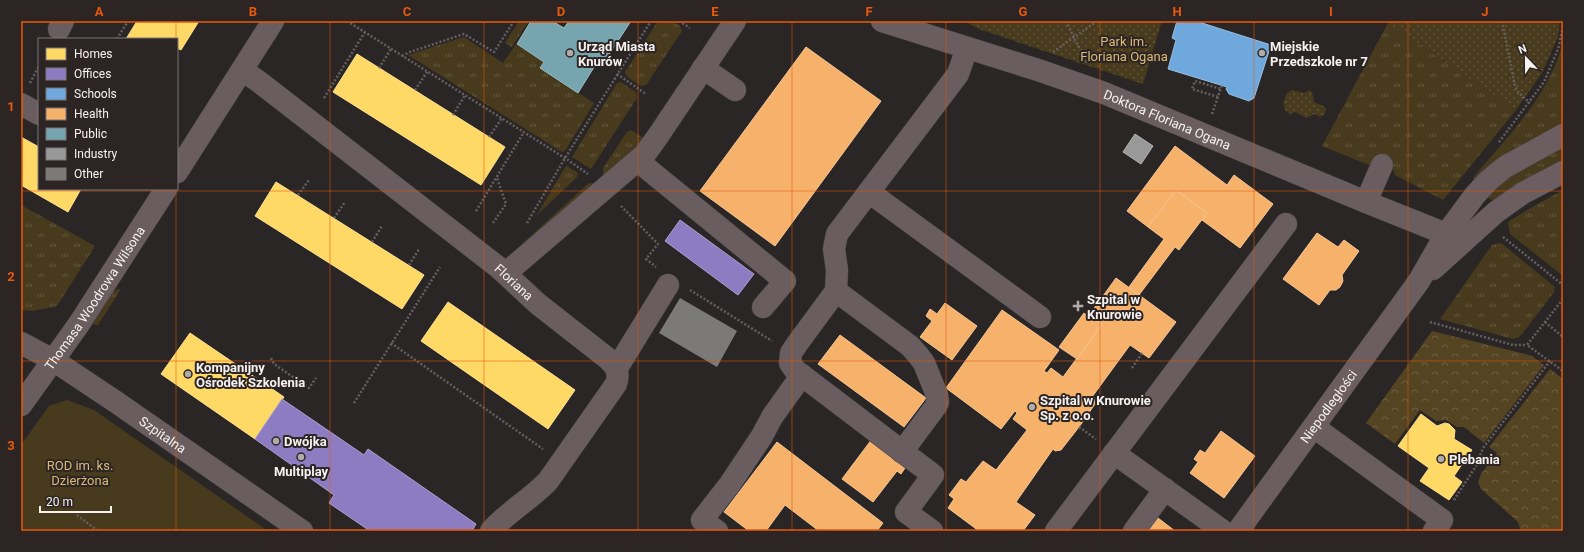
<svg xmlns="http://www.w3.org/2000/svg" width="1584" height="552" font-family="Roboto,sans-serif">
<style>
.grass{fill:url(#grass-tufts)}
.forest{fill:url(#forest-crowns)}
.park{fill:url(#park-dots)}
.garden{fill:#483a1c}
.homes{fill:#ffd966;stroke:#fce08f}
.offices{fill:#8e7cc3;stroke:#ad9fd0}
.schools{fill:#6fa8dc;stroke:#98bee2}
.health{fill:#f6b26b;stroke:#f6c593}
.public{fill:#76a5af;stroke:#9cbcc2}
.industry{fill:#999;stroke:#b5b4b3}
.building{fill:#7c7a78}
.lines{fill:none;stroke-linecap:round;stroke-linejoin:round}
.minor-casing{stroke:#464343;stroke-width:23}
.major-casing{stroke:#464343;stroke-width:23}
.path{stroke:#665f60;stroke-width:2.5;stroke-dasharray:2 2;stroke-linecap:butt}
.minor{stroke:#695d5f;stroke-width:22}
.major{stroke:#6b5d60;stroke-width:22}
.grid{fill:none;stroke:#e8590c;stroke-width:1;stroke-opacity:0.55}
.poi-dot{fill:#afaba9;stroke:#2c2524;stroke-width:1.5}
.labels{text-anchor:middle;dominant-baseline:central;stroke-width:4;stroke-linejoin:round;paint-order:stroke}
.park-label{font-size:13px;fill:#d9ba78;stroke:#2c2524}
.poi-label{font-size:13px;font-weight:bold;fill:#f6f2f0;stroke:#2c2524;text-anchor:start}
.street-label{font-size:13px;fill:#f6f2f0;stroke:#2c2524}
.neatline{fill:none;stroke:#e8590c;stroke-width:1.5}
.grid-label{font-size:13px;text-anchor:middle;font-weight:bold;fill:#e8590c}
</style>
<defs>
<pattern id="grass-tufts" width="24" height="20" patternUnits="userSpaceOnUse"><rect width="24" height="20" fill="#483a1c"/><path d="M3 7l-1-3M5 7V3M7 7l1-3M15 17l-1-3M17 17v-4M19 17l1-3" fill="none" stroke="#63573d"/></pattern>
<pattern id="forest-crowns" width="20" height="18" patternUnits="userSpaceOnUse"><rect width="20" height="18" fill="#544421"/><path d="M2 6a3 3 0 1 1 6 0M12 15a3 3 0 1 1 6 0" fill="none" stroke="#6d5f42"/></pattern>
<pattern id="park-dots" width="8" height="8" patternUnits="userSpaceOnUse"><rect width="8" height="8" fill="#483a1c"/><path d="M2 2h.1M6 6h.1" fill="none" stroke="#63573d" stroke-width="1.8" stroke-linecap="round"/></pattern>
</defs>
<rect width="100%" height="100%" fill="#2a2626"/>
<!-- grass -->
<g class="grass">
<path d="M519,21H529L512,47L505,43Z"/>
<path d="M658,21H672L680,26L682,31L646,85L641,86L626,76L625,72Z"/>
<path d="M1388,23L1516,110L1443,200L1395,175L1394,171L1382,165L1374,167L1322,146Z"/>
<path d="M464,37L503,63L516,44L544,61L540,68L594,103L565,151L562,152L408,55Z"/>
<path d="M1563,42V121L1557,127L1476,182L1473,178C1508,136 1549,96 1563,42Z"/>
<path d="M621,82L636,92L637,98L591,169L572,157L617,83Z"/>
<path d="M631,130L643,138V142L603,177V168L627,132Z"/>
<path d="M1563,144V164L1497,204L1485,195L1500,181Z"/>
<path d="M566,166H567L578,173L577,177L536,216Z"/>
<path d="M589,183L594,184L523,247L524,242Z"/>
<path d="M1563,190V276L1510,234L1508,222L1534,206Z"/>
<path d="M21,205L95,246L57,306L33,311L21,310Z"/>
<path d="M1501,243L1555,287L1554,292L1522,334L1519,337L1513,339L1440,319L1492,245Z"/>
<path d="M118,289H121L98,325L93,324L113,292Z"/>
</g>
<!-- forest -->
<g class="forest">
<path d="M1432,331L1525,354L1532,356L1544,365L1484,443L1464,427H1457L1446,420L1436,421L1420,410L1395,444L1366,423Z"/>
<path d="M1550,369L1563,379V531H1518L1520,528L1518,522L1481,489L1478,482L1481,474L1497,453L1489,447Z"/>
</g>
<!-- park -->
<g class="park">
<path d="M964,21H1162L1143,84L979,29Z"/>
<path d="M1385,21H1560L1558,37L1542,73L1516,110Z"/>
<path d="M1292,90L1304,93L1309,90L1312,92L1314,102L1325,107L1326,109L1324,115L1320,117L1315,114L1306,118L1296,112L1290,114L1285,110L1283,103L1287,93Z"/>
</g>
<!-- garden -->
<path class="garden" d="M67,400L94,410L268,531H21V445L49,406Z"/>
<!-- homes -->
<g class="homes">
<path d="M137,21H147L150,23L151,21H199L181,50L177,48V39H126Z"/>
<path d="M357,54L505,147L481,185L333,92Z"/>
<path d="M21,137L39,147V189H81L68,212L21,185Z"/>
<path d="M276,182L424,275L402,309L255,216Z"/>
<path d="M448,302L575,390L548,429L421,341Z"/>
<path d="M190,333L284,397L255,439L161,374Z"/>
<path d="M1421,414L1437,426L1445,423L1449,424L1455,430L1454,439L1472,450L1454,476L1462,482L1449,500L1420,481L1429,468L1398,446Z"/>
</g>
<!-- offices -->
<g class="offices">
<path d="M680,220L754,274L738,295L665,241Z"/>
<path d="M282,399L364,455L368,449L476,524L472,531H370L329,503L334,495L255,439Z"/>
</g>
<!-- schools -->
<path class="schools" d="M1177,21H1203L1202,23L1271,45L1254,98L1249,101L1229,94L1226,89L1227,87L1168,69L1176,40L1172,38Z"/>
<!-- health -->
<g class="health">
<path d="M806,47L881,101L775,246L700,191Z"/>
<path d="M1175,146L1227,185L1234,175L1273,204L1240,248L1202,220L1207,213L1176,190L1148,227L1127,211Z"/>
<path d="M1176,190L1207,213L1179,250L1175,247L1139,295L1129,287L1164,239L1148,227Z"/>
<path d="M1317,233L1338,247L1344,240L1359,251L1342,275L1343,281L1340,287L1336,290H1330L1319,305L1283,279Z"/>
<path d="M1116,278L1176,322L1149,358L1130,345L1092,397L1094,398L1095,404L1079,427L1061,450L1055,451L1053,449L1016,502L1035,515L1023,531H979L948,508L954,499L949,495L961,479L966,482L983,461L996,470L1027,430L1013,419L1017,413L1015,411L1001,429L946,388L1002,310L1059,350L1044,371L1047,373L1051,368L1063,377L1102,324L1090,314Z"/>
<path d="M945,303L977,326L952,360L920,337L932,321L926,316L930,309L937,314Z"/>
<path d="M1084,313L1088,316L1090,314L1102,324L1077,359L1059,347Z"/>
<path d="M840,335L926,398L904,427L818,364Z"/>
<path d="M1221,431L1255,456L1224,498L1190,473L1198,462L1194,459L1200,450L1205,453Z"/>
<path d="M872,439L907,465L901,474L897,471L873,502L842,479Z"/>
<path d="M777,442L883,523L877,531H819L785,505L766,531H749L724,512Z"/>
<path d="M1158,518L1175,531H1141L1145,526L1149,529Z"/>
</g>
<!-- public -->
<path class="public" d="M531,21H552L564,28L569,21H631L601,67L596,64L578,93L540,68L544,62L517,44Z"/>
<!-- industry -->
<path class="industry" d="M1135,134L1153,146L1141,164L1123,152Z"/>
<!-- building -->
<path class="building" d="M680,298L737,331L717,367L659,333Z"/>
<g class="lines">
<!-- minor casing -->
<g class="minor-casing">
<g id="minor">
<path id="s1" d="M882,21L1041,71L1104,93L1366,202L1446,234"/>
<path d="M59,29L63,21"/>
<path d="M703,68L735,90"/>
<path id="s2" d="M242,70L258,81L498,267L538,304L607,358C616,366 620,372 616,384L548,481C530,500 507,512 491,531"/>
<path d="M21,104L39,114"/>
<path d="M638,161L785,281L763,307"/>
<path d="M177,172L273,21"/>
<path d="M869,192L1040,317"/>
<path d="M1366,202L1382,165"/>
<path d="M506,273L645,154L658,136L735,21"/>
<path d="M836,291L797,344L791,353L790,363L795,370L933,475L906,512L932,531"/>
<path id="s3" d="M21,343L53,360L116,402L302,531"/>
<path d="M617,368L668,285"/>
<path id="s4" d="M21,405L79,324L166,189"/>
<path d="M1314,427L1442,520L1434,531"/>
<path d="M902,452L936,406L938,402L937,395L924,363L918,355L910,346L836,291L837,270L834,249L837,234L958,74L967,48"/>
<path d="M1114,453L1223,531"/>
<path d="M717,531L702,520L730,484L762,436L772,417L802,375"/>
<path d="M1056,531L1286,224"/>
<path d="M1134,531L1165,489"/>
</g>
</g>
<!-- major casing -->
<g class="major-casing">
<g id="major">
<path d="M1433,269L1496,212L1523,193L1563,172"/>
<path id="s5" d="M1238,531L1419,281L1446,234L1475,195L1489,180L1505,167L1563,135"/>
</g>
</g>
<!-- path -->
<g class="path">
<path d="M347,21L565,158L588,174"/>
<path d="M679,21L690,28"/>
<path d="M1066,21L1086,62"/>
<path d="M1502,21L1515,86L1518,92L1530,103"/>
<path d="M117,39L128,21"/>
<path d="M1053,52L1097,21"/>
<path d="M402,56L410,52L464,34L494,52L514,21"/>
<path d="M379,68L391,49"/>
<path d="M617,74L646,94"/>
<path d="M30,83L39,66"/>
<path d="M415,90L427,72"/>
<path d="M1218,97L1192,89L1195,81L1221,89"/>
<path d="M324,98L365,32"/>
<path d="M1212,114L1222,85"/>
<path d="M453,115L465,95"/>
<path d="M489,137L502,118"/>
<path d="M1499,142L1544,82L1558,49L1563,27"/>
<path d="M298,195L309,180"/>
<path d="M621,206L658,244L646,259L656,267"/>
<path d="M476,211L524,132"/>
<path d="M334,218L345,202"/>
<path d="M493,223L506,204L497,178"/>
<path d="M527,223L565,158L651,21"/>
<path d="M1503,237L1563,285"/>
<path d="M372,242L382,226"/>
<path d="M409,265L419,249"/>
<path d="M690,290L772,341"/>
<path d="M1563,299L1527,345L1563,371"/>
<path d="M1430,322L1513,345H1527"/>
<path d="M1545,322L1563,337"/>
<path d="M391,343L543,449"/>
<path d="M271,358L274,364L309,388L316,378"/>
<path d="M1132,368L1142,353"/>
<path d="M354,403L440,267"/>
<path d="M1079,427L1096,439"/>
<path d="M1454,500L1476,466L1483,448L1550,361"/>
<path d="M77,515L98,531"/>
</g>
<!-- minor -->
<use href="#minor" class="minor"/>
<!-- major -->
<use href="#major" class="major"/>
</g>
<!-- grid -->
<path class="grid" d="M176,21V39M330,21V531M484,21V531M638,21V531M792,21V531M946,21V531M1100,21V531M1254,21V531M1408,21V531M176,189V531M21,191H1563M21,361H1563"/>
<!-- markers -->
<g class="poi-dot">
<circle cx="570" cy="53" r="4"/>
<circle cx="1262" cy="53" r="4"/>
<path d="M1076 300h4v4h4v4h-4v4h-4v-4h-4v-4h4z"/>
<circle cx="188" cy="374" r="4"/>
<circle cx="1032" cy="407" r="4"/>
<circle cx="276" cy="441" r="4"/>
<circle cx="301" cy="457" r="4"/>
<circle cx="1441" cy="459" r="4"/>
</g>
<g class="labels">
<!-- park labels -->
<g class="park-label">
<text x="1124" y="41">Park im.<tspan x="1124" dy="15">Floriana Ogana</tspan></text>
<text x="80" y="465">ROD im. ks.<tspan x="80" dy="15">Dzierżona</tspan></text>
</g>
<!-- poi labels -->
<g class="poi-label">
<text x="578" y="46">Urząd Miasta<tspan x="578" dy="15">Knurów</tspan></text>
<text x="1270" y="46">Miejskie<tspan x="1270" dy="15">Przedszkole nr 7</tspan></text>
<text x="1087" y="299">Szpital w<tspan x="1087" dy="15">Knurowie</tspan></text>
<text x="196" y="367">Kompanijny<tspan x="196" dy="15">Ośrodek Szkolenia</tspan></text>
<text x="1040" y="400">Szpital w Knurowie<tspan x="1040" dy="15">Sp. z o.o.</tspan></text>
<text x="284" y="441">Dwójka</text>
<text x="1449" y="459">Plebania</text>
<text x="301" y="471" text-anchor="middle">Multiplay</text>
</g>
<!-- street labels -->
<g class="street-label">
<text stroke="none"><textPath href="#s1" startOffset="302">Doktora Floriana Ogana</textPath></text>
<text stroke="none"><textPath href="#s2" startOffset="345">Floriana</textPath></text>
<text stroke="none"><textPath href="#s4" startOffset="130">Thomasa Woodrowa Wilsona</textPath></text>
<text stroke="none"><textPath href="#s5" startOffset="154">Niepodległości</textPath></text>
<text stroke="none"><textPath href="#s3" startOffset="169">Szpitalna</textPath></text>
</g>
</g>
<!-- border -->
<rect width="1584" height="552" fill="none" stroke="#2c2524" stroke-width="44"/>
<!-- legend -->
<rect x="38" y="38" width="140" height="152" fill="#2c2524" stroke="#7d7776"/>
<rect x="46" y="48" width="20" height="12" fill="#ffd966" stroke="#7d7776"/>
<text x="74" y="58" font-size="12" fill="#f6f2f0">Homes</text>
<rect x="46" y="68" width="20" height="12" fill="#8e7cc3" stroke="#7d7776"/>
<text x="74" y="78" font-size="12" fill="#f6f2f0">Offices</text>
<rect x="46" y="88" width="20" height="12" fill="#6fa8dc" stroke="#7d7776"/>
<text x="74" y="98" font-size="12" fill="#f6f2f0">Schools</text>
<rect x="46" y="108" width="20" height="12" fill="#f6b26b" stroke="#7d7776"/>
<text x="74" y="118" font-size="12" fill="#f6f2f0">Health</text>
<rect x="46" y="128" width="20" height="12" fill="#76a5af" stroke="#7d7776"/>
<text x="74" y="138" font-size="12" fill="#f6f2f0">Public</text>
<rect x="46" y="148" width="20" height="12" fill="#999999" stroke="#7d7776"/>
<text x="74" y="158" font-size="12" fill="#f6f2f0">Industry</text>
<rect x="46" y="168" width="20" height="12" fill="#7c7a78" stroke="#7d7776"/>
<text x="74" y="178" font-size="12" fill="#f6f2f0">Other</text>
<!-- north arrow -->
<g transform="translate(1526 58) rotate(338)" stroke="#2c2524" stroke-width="3" paint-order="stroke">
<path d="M0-3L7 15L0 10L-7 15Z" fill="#f6f2f0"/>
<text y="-6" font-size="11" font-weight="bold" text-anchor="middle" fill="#f6f2f0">N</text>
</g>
<!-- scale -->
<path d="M40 506v6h71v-6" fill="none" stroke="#f6f2f0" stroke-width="2"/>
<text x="46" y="506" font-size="12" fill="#f6f2f0" stroke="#2c2524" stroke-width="3" paint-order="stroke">20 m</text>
<rect x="22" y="22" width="1540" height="508" class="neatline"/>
<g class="grid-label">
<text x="99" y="16">A</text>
<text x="253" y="16">B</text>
<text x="407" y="16">C</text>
<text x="561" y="16">D</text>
<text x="715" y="16">E</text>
<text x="869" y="16">F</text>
<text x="1023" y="16">G</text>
<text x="1177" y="16">H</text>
<text x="1331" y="16">I</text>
<text x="1485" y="16">J</text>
<text x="11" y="111">1</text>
<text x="11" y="281">2</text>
<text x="11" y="450">3</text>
</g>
</svg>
